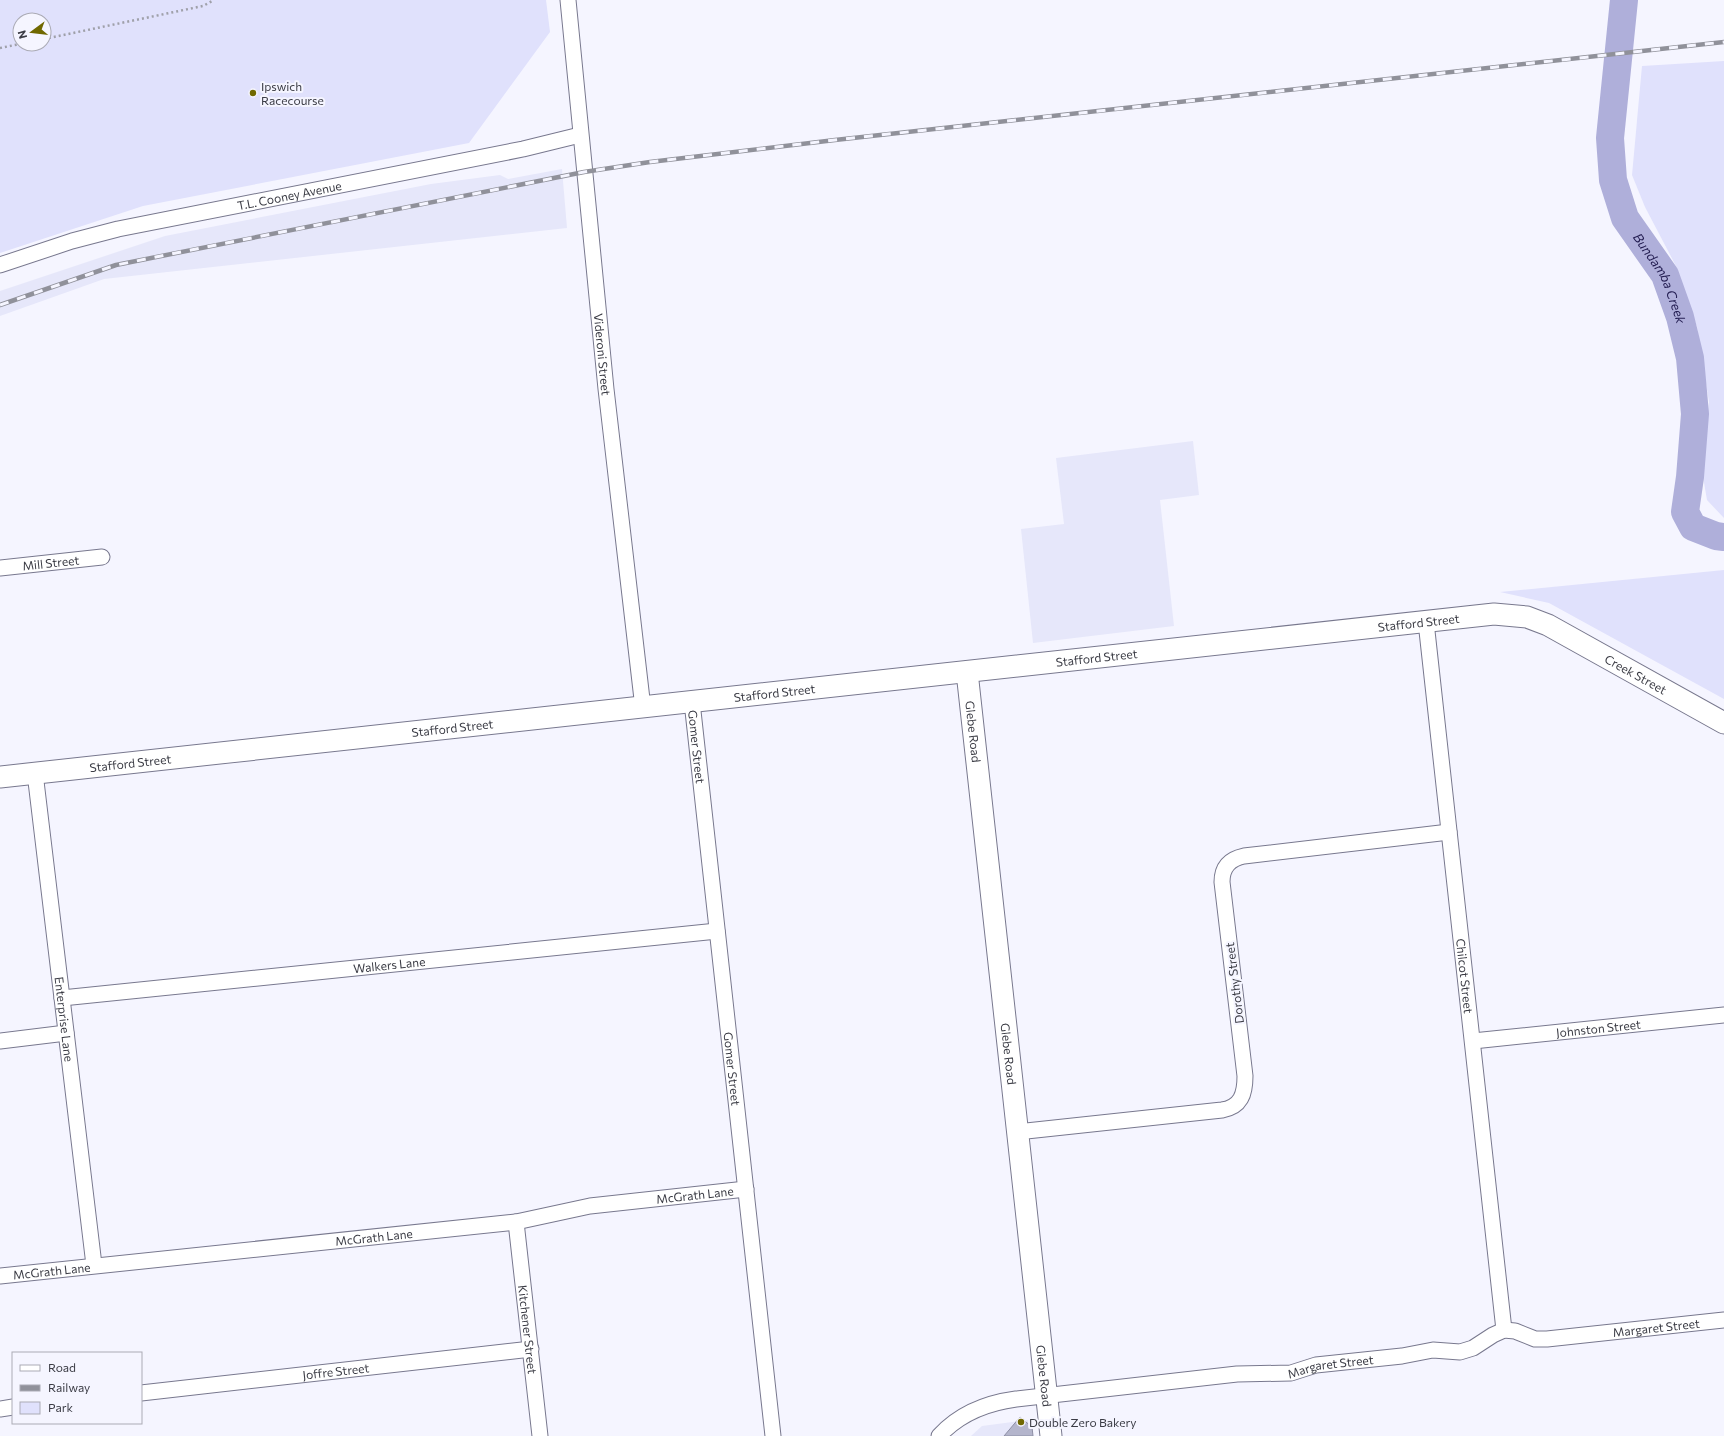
<svg xmlns="http://www.w3.org/2000/svg" width="1724" height="1436" font-family="Commissioner,sans-serif">
<style>
.built{fill:#e6e7fa}
.green{fill:#e0e1fc;fill-rule:evenodd}
.lines{fill:none;stroke-linecap:round;stroke-linejoin:round}
.river{stroke:#afafda;stroke-width:28}
.building{fill:#b4b5cc;stroke:#8d8ea4}
.street-casing{stroke:#78788e;stroke-width:17}
.secondary-casing{stroke:#78788e;stroke-width:23}
.path{stroke:#9fa0a9;stroke-width:2.5;stroke-dasharray:2 3;stroke-linecap:butt}
.street{stroke:#fff;stroke-width:15}
.secondary{stroke:#fff;stroke-width:21}
.rail-casing{stroke:#90919a;stroke-width:4.5}
.rail{stroke:#f5f5ff;stroke-width:3;stroke-dasharray:9;stroke-linecap:butt}
.poi-dot{fill:#706800;stroke:#f5f5ff;stroke-width:1.5}
.labels{text-anchor:middle;dominant-baseline:central;stroke-width:4;stroke-linejoin:round;paint-order:stroke}
.poi-label{font-size:12px;fill:#3b3c45;stroke:#f5f5ff;text-anchor:start}
.street-label{font-size:12px;fill:#3b3c45;stroke:#f5f5ff}
.water-label{font-size:13px;font-style:italic;fill:#262054;stroke:#f5f5ff}
</style>
<rect width="100%" height="100%" fill="#f5f5ff"/>
<!-- built -->
<g class="built">
<path d="M562,169L567,228L104,279L0,316V291L165,236L431,184L500,175L508,179Z"/>
<path d="M1193,441L1199,495L1160,500L1174,626L1033,643L1021,529L1064,524L1056,458Z"/>
<path d="M1028,1420L1029,1436H971L982,1426Z"/>
</g>
<!-- green -->
<g class="green">
<path d="M0,0H546L550,32L469,143L143,206L0,253ZM20,20H44V44H20Z"/>
<path d="M1724,61V518L1707,500L1702,471L1709,402L1697,327L1677,268L1645,207L1632,175L1642,66Z"/>
<path d="M1724,570V699L1549,603L1500,592Z"/>
</g>
<g class="lines">
<!-- river -->
<path class="river" id="s1" d="M1624,0L1610,138L1613,180L1625,218L1665,275L1680,317L1690,358L1695,414L1690,477L1685,512L1693,527L1716,536L1724,537"/>
</g>
<!-- building -->
<path class="building" d="M1020,1417L1032,1427L1033,1436H1004Z"/>
<g class="lines">
<!-- street casing -->
<g class="street-casing">
<g id="street">
<path id="s2" d="M568,0L606,389L643,708"/>
<path id="s3" d="M0,265L72,241L118,229L523,149L580,135"/>
<path id="s4" d="M0,568L102,557"/>
<path id="s5" d="M1426,622L1504,1330"/>
<path id="s6" d="M692,702L773,1436"/>
<path id="s7" d="M35,773L94,1265"/>
<path id="s8" d="M62,998L717,931"/>
<path d="M0,1041L66,1033"/>
<path id="s9" d="M1473,1041L1724,1015"/>
<path d="M1017,1132L1222,1110C1241,1107 1245,1094 1245,1076L1222,882C1222,867 1230,859 1244,856L1449,832"/>
<path id="s10" d="M516,1222L540,1436"/>
<path id="s11" d="M0,1276L516,1222L590,1206L746,1189"/>
<path id="s12" d="M141,1393L531,1349"/>
<path d="M0,1409L13,1407"/>
<path id="s13" d="M939,1436C960,1413 986,1403 1016,1399L1237,1374L1291,1373L1316,1365L1402,1356L1433,1350L1460,1352L1473,1348L1493,1335L1504,1330L1515,1331L1535,1339H1547L1724,1320"/>
</g>
</g>
<!-- secondary casing -->
<g class="secondary-casing">
<g id="secondary">
<path id="s14" d="M967,672L1051,1436"/>
<path id="s15" d="M0,777L1494,614L1527,617L1548,625L1724,723"/>
</g>
</g>
<!-- path -->
<g class="path">
<path d="M44,39L203,6L214,0"/>
<path d="M0,48L20,44"/>
</g>
<!-- street -->
<use href="#street" class="street"/>
<!-- secondary -->
<use href="#secondary" class="secondary"/>
<!-- rail casing -->
<g class="rail-casing">
<path id="rail" d="M0,305L116,265L584,172L650,162L835,140L1724,42"/>
</g>
<!-- rail -->
<use href="#rail" class="rail"/>
</g>
<!-- markers -->
<g class="poi-dot">
<circle cx="253" cy="93" r="4"/>
<circle cx="1021" cy="1422" r="4"/>
</g>
<g class="labels">
<!-- poi labels -->
<g class="poi-label">
<text x="261" y="86">Ipswich<tspan x="261" dy="14">Racecourse</tspan></text>
<text x="1029" y="1422">Double Zero Bakery</text>
</g>
<!-- street labels -->
<g class="street-label">
<text stroke="none"><textPath href="#s3" startOffset="298">T.L. Cooney Avenue</textPath></text>
<text stroke="none"><textPath href="#s2" startOffset="356">Videroni Street</textPath></text>
<text stroke="none"><textPath href="#s4" startOffset="51">Mill Street</textPath></text>
<text stroke="none"><textPath href="#s15" startOffset="1427">Stafford Street</textPath></text>
<text stroke="none"><textPath href="#s15" startOffset="1103">Stafford Street</textPath></text>
<text stroke="none"><textPath href="#s15" startOffset="1659">Creek Street</textPath></text>
<text stroke="none"><textPath href="#s15" startOffset="779">Stafford Street</textPath></text>
<text stroke="none"><textPath href="#s15" startOffset="455">Stafford Street</textPath></text>
<text stroke="none"><textPath href="#s14" startOffset="60">Glebe Road</textPath></text>
<text stroke="none"><textPath href="#s6" startOffset="45">Gomer Street</textPath></text>
<text stroke="none"><textPath href="#s15" startOffset="131">Stafford Street</textPath></text>
<text stroke="none"><textPath href="#s8" startOffset="329">Walkers Lane</textPath></text>
<text stroke="none"><textPath href="#s5" startOffset="356">Chilcot Street</textPath></text>
<text transform="translate(1234 983) rotate(-97)">Dorothy Street</text>
<text stroke="none"><textPath href="#s7" startOffset="248">Enterprise Lane</textPath></text>
<text stroke="none"><textPath href="#s9" startOffset="126">Johnston Street</textPath></text>
<text stroke="none"><textPath href="#s14" startOffset="384">Glebe Road</textPath></text>
<text stroke="none"><textPath href="#s6" startOffset="369">Gomer Street</textPath></text>
<text stroke="none"><textPath href="#s11" startOffset="700">McGrath Lane</textPath></text>
<text stroke="none"><textPath href="#s11" startOffset="376">McGrath Lane</textPath></text>
<text stroke="none"><textPath href="#s11" startOffset="52">McGrath Lane</textPath></text>
<text stroke="none"><textPath href="#s13" startOffset="739">Margaret Street</textPath></text>
<text stroke="none"><textPath href="#s10" startOffset="108">Kitchener Street</textPath></text>
<text stroke="none"><textPath href="#s13" startOffset="404">Margaret Street</textPath></text>
<text stroke="none"><textPath href="#s12" startOffset="196">Joffre Street</textPath></text>
<text stroke="none"><textPath href="#s14" startOffset="708">Glebe Road</textPath></text>
</g>
<!-- water labels -->
<g class="water-label">
<text stroke="none"><textPath href="#s1" startOffset="291">Bundamba Creek</textPath></text>
</g>
</g>
<!-- legend -->
<rect x="12" y="1352" width="130" height="72" fill="#f5f5ff" stroke="#ababb5"/>
<rect x="20" y="1365" width="20" height="6" fill="#ffffff" stroke="#ababb5"/>
<text x="48" y="1372" font-size="12" fill="#3b3c45">Road</text>
<rect x="20" y="1385" width="20" height="6" fill="#90919a" stroke="#ababb5"/>
<text x="48" y="1392" font-size="12" fill="#3b3c45">Railway</text>
<rect x="20" y="1402" width="20" height="12" fill="#e0e1fc" stroke="#ababb5"/>
<text x="48" y="1412" font-size="12" fill="#3b3c45">Park</text>
<!-- north arrow -->
<g transform="translate(32 32) rotate(255)"><circle r="19" fill="#f5f5ff" stroke="#ababb5"/>
<path d="M0-3L7 15L0 10L-7 15Z" fill="#706800"/>
<text y="-6" font-size="11" font-weight="bold" text-anchor="middle" fill="#3b3c45">N</text>
</g>
</svg>
